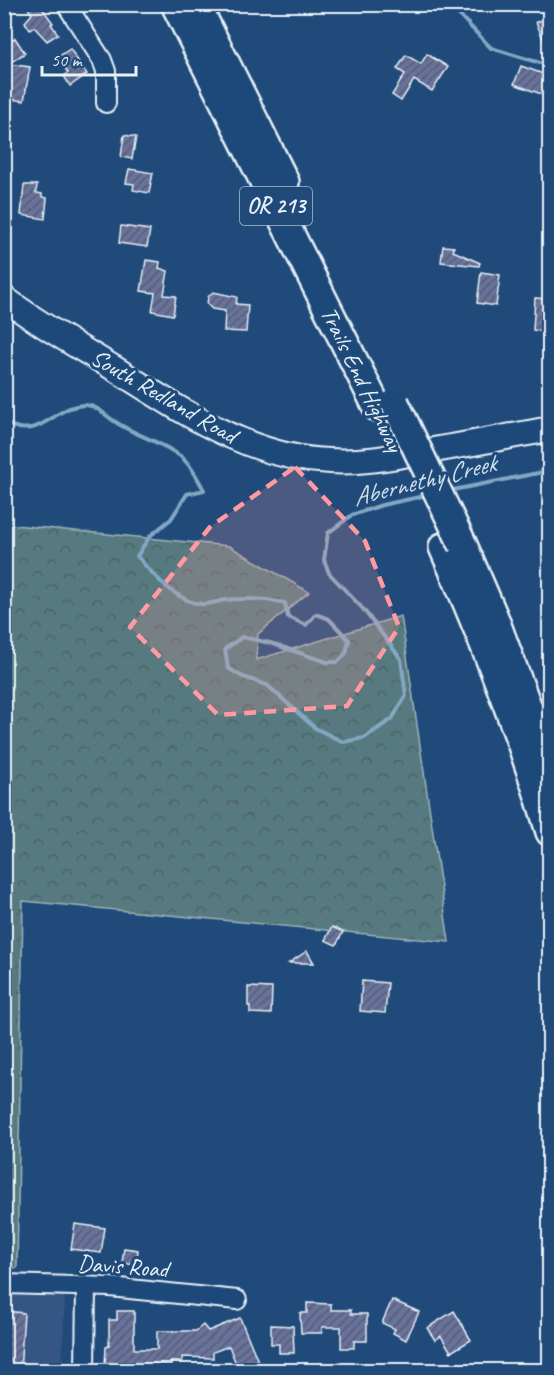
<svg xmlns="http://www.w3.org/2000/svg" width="554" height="1375" font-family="Caveat,sans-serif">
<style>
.built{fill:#355684}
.forest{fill:url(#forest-crowns);stroke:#a0b6bc;stroke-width:1.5}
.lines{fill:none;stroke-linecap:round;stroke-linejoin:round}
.stream{stroke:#84a7c3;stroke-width:4}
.building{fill:url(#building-hatch);stroke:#e8f1f8;stroke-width:1.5}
.minor-casing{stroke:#e8f1f8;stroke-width:22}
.major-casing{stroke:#e8f1f8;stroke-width:28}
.highway-casing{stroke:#e8f1f8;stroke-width:32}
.minor{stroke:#1f4a7a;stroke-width:18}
.major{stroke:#1f4a7a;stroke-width:24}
.highway{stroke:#1f4a7a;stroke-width:27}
.highway-bridge-casing{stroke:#e8f1f8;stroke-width:32;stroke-linecap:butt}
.highway-bridge{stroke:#1f4a7a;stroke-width:27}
.marked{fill:#ff9aa2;fill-opacity:0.2;stroke:#ff9aa2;stroke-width:4.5;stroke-dasharray:12 8;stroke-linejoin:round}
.labels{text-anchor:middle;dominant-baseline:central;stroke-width:6;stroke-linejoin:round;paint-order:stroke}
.shield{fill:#1f4a7a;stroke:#acbfd2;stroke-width:1.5}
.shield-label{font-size:22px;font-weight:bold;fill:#e8f1f8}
.street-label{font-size:24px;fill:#e8f1f8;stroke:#1f4a7a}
.water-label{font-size:26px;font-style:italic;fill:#cfdfeb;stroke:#1f4a7a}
</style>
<defs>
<pattern id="forest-crowns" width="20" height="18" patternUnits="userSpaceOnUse" patternTransform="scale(1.5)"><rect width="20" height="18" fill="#577a7f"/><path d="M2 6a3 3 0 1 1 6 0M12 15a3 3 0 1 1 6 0" fill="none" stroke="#4e6164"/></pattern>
<pattern id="building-hatch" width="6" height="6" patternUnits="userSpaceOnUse" patternTransform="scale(1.5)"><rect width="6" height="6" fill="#68729b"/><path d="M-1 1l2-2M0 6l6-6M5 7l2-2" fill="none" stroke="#575d72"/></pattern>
</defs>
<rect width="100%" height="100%" fill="#1f4a7a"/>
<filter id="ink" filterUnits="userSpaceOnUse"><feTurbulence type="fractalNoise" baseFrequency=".0167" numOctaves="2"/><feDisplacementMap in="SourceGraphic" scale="12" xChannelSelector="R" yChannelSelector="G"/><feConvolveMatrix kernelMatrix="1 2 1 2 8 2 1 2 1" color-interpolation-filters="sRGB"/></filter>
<g filter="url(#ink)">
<!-- built -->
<path class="built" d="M4,1291L65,1295L62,1370H5Z"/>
<!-- forest -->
<path class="forest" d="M4,524L229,546L309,592L258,634L256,660L401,616L449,942L23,901L17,1268L4,1267Z"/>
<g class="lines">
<!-- stream -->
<g class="stream">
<path d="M449,4L491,48L550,66"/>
<path d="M4,422C42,444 53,404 86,405C97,406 105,415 114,421C134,435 160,441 180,456C190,463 198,479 204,490L187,494L171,519L150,536L137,556C152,574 177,602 202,604C209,605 217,601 225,600C245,598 265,599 285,603L288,617L306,625L316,614L329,619L349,640L346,653L338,662H327L270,643L242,637L225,649L228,668L243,677L267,685L315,728L343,742L364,738L392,719L406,696L401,659L363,609L329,573L324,560L328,533L352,515L382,505L429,495"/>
<path d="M448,491L543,472L550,475"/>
</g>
</g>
<!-- building -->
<g class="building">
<path d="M25,4H39L53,23L51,24L58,34L47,41L34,27L30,30L25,22L32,14Z"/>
<path d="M549,18V53L536,22Z"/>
<path d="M15,38L25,53L8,64L30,67L24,101L4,98V45Z"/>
<path d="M70,49L87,74L70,86L64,76L68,73L58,57Z"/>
<path d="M427,54L448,67L432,91L414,80L401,101L392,95L405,74L397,69L406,55L421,64Z"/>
<path d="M521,66L549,76V90L547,96L514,84Z"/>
<path d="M124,135L136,137L132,159L121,157Z"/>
<path d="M129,169L153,173L149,193L133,190L134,184L126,183Z"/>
<path d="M24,185H37L36,193L42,194V197L47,198L45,219L21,215Z"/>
<path d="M121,226L150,230L147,247L119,243Z"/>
<path d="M443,246L454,247L453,251L480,263L479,266L441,262Z"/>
<path d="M146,260L160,262L159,268L168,271L164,295L176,296L173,315L152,311L155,293L141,291Z"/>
<path d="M481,272L500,275L496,306L477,303Z"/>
<path d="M213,292L237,297L236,304L248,305L246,332L224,331L225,311L212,309L207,304L208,297Z"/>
<path d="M535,298L549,299V332L533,330Z"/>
<path d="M332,927L343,932L336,945L325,940Z"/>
<path d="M307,951L314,963H289Z"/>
<path d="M362,981L388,983L385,1013L360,1011Z"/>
<path d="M248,987L272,988L271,1014L250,1013V1006H248Z"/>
<path d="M75,1224L105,1228L101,1253L71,1249Z"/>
<path d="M124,1248L138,1250L136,1265L122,1263Z"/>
<path d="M392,1300L419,1312L406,1340L393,1333L395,1329L382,1323Z"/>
<path d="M307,1303L331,1304V1310H351V1314H367V1341H354V1348H341V1327H322V1333H301L300,1313H307Z"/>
<path d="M4,1311L24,1313L20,1371H4Z"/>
<path d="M117,1311H134V1349H157V1331H196L203,1325L208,1331L240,1318L258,1361L238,1369L229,1346L213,1352V1358L182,1357V1362H171V1365L127,1363V1365H105L106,1347L109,1346V1320H117Z"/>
<path d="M454,1311L471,1340L451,1352L441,1336L435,1340L427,1328Z"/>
<path d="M271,1325L293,1326L294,1353H279V1344H271Z"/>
</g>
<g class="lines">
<!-- minor casing -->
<g class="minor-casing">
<g id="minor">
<path d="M66,4L102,60L106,71V103"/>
<path d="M4,1284L110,1287L237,1300"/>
<path d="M85,1370L86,1286"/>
</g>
</g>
<!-- major casing -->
<g class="major-casing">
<path id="major" d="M4,298C38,324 76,345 112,367C180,409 247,458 330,461C359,463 387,458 415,453C460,446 505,437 550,429"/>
</g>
<!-- highway casing -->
<g class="highway-casing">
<g id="highway">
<path d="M175,4L377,407"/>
<path d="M196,4L285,182"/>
<path d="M463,545L494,617L550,767"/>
<path d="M443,547C484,640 521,734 550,832"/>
</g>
</g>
<!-- minor -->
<use href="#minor" class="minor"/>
<!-- major -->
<use href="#major" class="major"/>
<!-- highway -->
<use href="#highway" class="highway"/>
<!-- highway-bridge casing -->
<g class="highway-bridge-casing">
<path id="highway-bridge" d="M395,403L463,545"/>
</g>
<!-- highway-bridge -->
<use href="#highway-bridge" class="highway-bridge"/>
</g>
</g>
<!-- marked area -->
<path class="marked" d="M295,467L365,541L399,627L347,706L218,715L130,627L210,527Z"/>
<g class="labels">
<!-- shield labels -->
<rect class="shield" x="240" y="187" width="72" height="38" rx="4.5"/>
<g class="shield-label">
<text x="276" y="206">OR 213</text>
</g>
<!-- street labels -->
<g class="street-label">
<text transform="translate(362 379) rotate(64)">Trails End Highway</text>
<text transform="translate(164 396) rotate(30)">South Redland Road</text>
<text transform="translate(123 1266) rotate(4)">Davis Road</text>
</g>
<!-- water labels -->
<g class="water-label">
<text transform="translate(424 480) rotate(-14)">Abernethy Creek</text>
</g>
</g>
<!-- margin -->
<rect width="554" height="1375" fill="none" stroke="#1f4a7a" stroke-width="24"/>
<rect x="12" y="12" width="530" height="1351" fill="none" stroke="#e8f1f8" stroke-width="2" filter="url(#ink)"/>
<!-- scale -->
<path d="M42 66v9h94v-9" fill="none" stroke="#e8f1f8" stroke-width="3"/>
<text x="51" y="66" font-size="18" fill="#e8f1f8" stroke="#1f4a7a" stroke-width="4.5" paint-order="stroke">50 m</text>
</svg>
